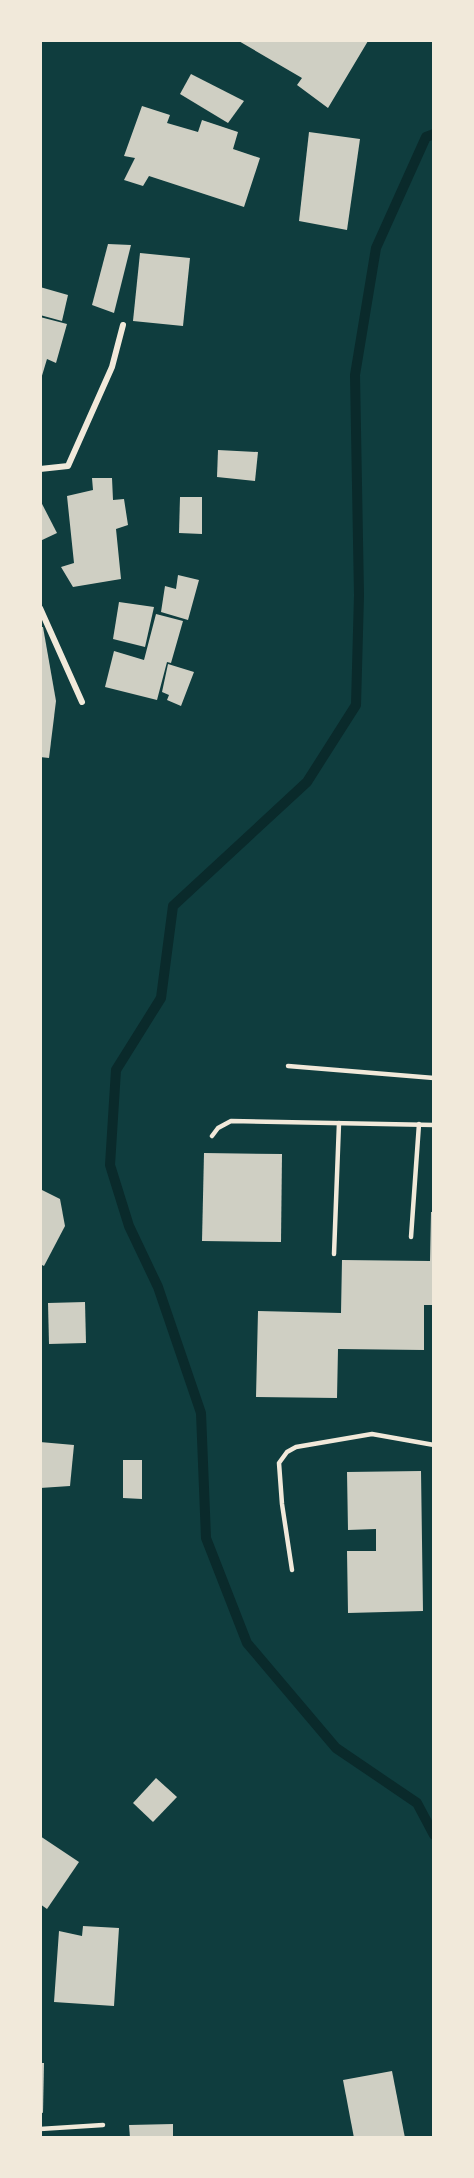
<svg xmlns="http://www.w3.org/2000/svg" width="474" height="2178" font-family="'PT Serif',serif">
<style>
.lines{fill:none;stroke-linecap:round;stroke-linejoin:round}
.stream{stroke:#0a2a2b;stroke-width:10}
.building{fill:#cfcfc3}
.service{stroke:#f1e9da;stroke-width:4.5}
.minor{stroke:#f1e9da;stroke-width:6}
</style>
<rect width="100%" height="100%" fill="#0f3d3e"/>
<g class="lines">
<!-- stream -->
<path class="stream" d="M434,134L426,137L376,248L355,375L359,595L356,705L307,782L173,906L161,998L116,1070L110,1165L129,1226L158,1287L201,1413L206,1538L247,1643L336,1748L417,1803L434,1835"/>
</g>
<!-- building -->
<g class="building">
<path d="M237,40H366L368,41L328,108L297,85L302,78Z"/>
<path d="M191,74L244,101L228,123L180,94Z"/>
<path d="M142,106L170,115L167,123L198,132L202,120L238,132L233,149L260,158L244,207L149,176L143,186L124,180L135,158L124,156Z"/>
<path d="M309,132L360,139L347,230L299,221Z"/>
<path d="M108,244L131,245L114,313L92,305Z"/>
<path d="M140,253L190,258L183,326L133,321Z"/>
<path d="M40,287L68,295L62,321L40,315Z"/>
<path d="M40,317L67,324L56,363L47,359L41,379Z"/>
<path d="M218,450L258,452L255,481L217,477Z"/>
<path d="M92,478H112L113,500L124,499L128,525L116,529L121,579L73,587L61,567L74,563L67,496L93,490Z"/>
<path d="M180,497H202V534L179,533Z"/>
<path d="M40,500L57,533L40,541Z"/>
<path d="M178,575L199,580L188,620L161,612L165,586L176,589Z"/>
<path d="M119,602L154,607L145,647L113,639Z"/>
<path d="M156,614L183,621L171,663L167,662L157,700L105,687L114,651L144,660Z"/>
<path d="M40,627H43L56,701L49,758L40,757Z"/>
<path d="M168,664L194,672L181,706L167,700L169,695L162,692Z"/>
<path d="M204,1153L282,1154L281,1242L202,1241Z"/>
<path d="M40,1189L60,1199L65,1226L44,1266L40,1264Z"/>
<path d="M431,1212H434V1305H424V1350L338,1349L337,1398L256,1397L258,1311L341,1313L342,1260L430,1261Z"/>
<path d="M85,1302L86,1343L49,1344L48,1303Z"/>
<path d="M40,1442L74,1445L70,1486L40,1488Z"/>
<path d="M123,1460H142V1499L123,1498Z"/>
<path d="M421,1471L423,1611L348,1613L347,1551H376V1529L348,1530L347,1472Z"/>
<path d="M156,1778L177,1797L153,1822L133,1803Z"/>
<path d="M40,1836L79,1862L47,1909L40,1904Z"/>
<path d="M83,1926L119,1928L114,2006L54,2002L59,1931L82,1936Z"/>
<path d="M40,2063H44L43,2113L40,2112Z"/>
<path d="M392,2071L405,2138H354L343,2080Z"/>
<path d="M173,2124V2138H130L129,2125Z"/>
</g>
<g class="lines">
<!-- service -->
<g class="service">
<path d="M288,1066L434,1078"/>
<path d="M212,1136L218,1128L231,1121L434,1125"/>
<path d="M411,1237L419,1124"/>
<path d="M334,1254L339,1123"/>
<path d="M292,1570L282,1504L279,1463L287,1452L296,1447L372,1434L434,1445"/>
<path d="M40,2129L103,2125"/>
</g>
<!-- minor -->
<g class="minor">
<path d="M40,469L68,466L112,367L123,325"/>
<path d="M40,608L82,702"/>
</g>
</g>
<!-- border -->
<rect width="474" height="2178" fill="none" stroke="#f1e9da" stroke-width="84"/>
</svg>
